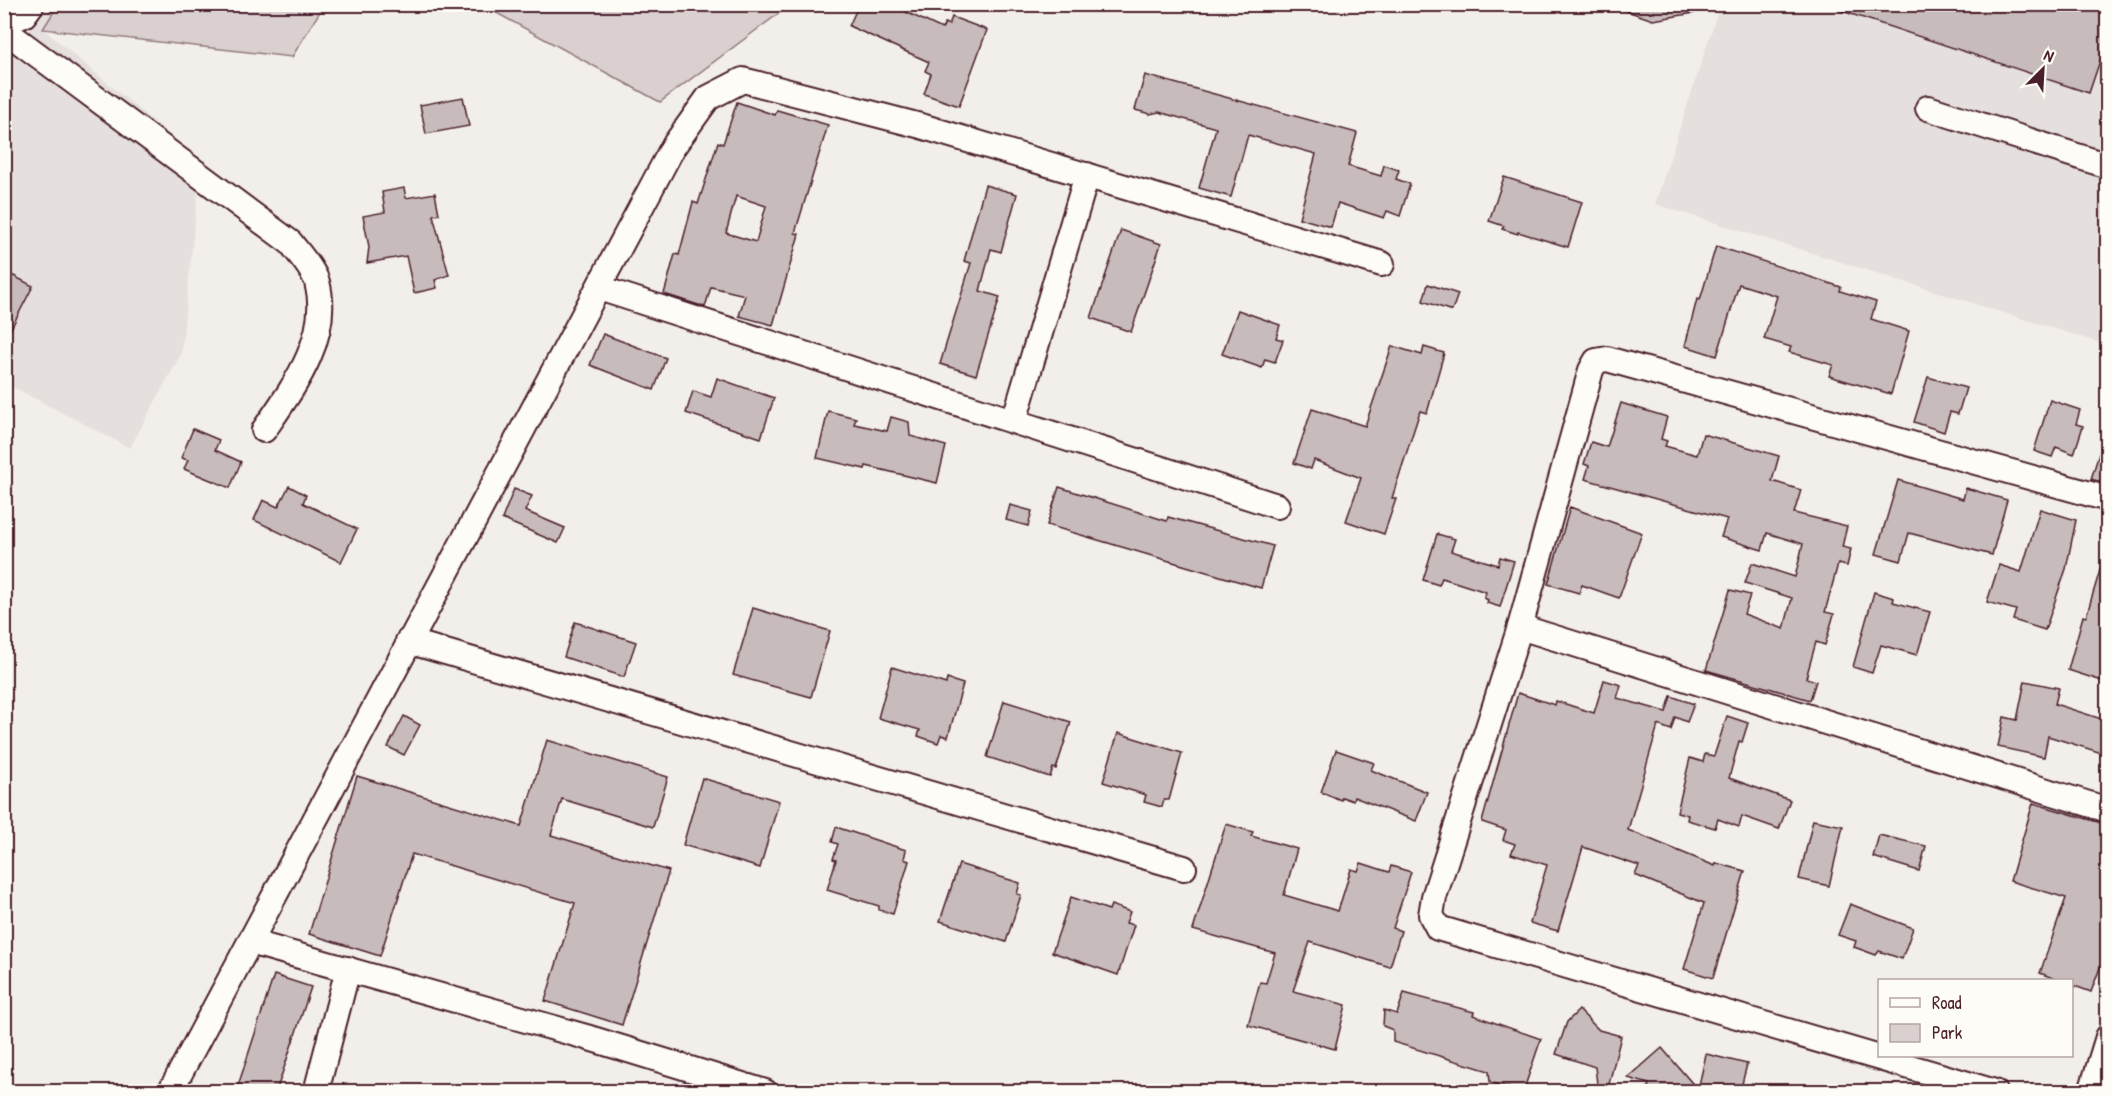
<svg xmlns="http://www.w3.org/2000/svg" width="2112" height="1096" font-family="'Patrick Hand',sans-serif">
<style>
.built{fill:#e5dfdd}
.green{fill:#d9d0cf;stroke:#92787d;stroke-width:1.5}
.building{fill:#c8bbbb;stroke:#4a1f2b;stroke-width:1.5;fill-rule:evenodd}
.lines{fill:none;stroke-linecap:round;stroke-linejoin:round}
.minor-casing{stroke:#4a1f2b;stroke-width:28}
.minor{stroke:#fdfcf7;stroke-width:24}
</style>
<rect width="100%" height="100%" fill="#f2efeb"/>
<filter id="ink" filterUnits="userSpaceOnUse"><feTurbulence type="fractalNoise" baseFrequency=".0167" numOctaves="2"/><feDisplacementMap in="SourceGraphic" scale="12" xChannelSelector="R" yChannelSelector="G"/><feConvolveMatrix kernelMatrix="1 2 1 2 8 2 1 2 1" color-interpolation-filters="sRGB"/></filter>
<g filter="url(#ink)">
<!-- built -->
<g class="built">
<path d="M4,5H58L43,29L201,161L181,354L130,448L5,383Z"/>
<path d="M1720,5H2107V345L1655,204Z"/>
</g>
<!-- green -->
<g class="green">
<path d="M58,5V4L324,5L292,57L43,29Z"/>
<path d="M482,5L790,4V5L660,102Z"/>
</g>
<!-- building -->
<g class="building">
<path d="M859,4H889L942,29L945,23L949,25L952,17L987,30L959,106L924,94L931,74L925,71L929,62L849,26Z"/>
<path d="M1616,4H1694V13L1653,20L1615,7Z"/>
<path d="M1833,4H2108V37L2089,93L1833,8Z"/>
<path d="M1145,75L1357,133L1348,166L1381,176L1384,165L1399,170L1396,179L1410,184L1400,216L1387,211L1384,218L1338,203L1331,227L1299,218L1316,154L1248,135L1231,197L1199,188L1216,128L1159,112L1150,114L1135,110Z"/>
<path d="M463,97L469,126L426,134L420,105Z"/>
<path d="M737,102L775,115L777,110L828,125L795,233L799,234L773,325L739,316L745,295L711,287L705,307L664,294L675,254L679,255L693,202L698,204L718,142L723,144ZM736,196L766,206L756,242L726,233Z"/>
<path d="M1504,177L1582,202L1568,247L1518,232V234L1502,229L1504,226L1489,221Z"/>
<path d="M985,185L1017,194L1001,252L991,249L980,291L1000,297L976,375L940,364L971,263L964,261Z"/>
<path d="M404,188L406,198L435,193L439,214L433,215L449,275L435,280L437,288L414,293L406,256L367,263L369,247L363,216L385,212L382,192Z"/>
<path d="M1121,230L1161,244L1131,332L1091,318Z"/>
<path d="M1716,246L1841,287L1840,291L1876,302L1871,319L1909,331L1891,394L1829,376L1833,365L1789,352L1791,347L1764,339L1777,296L1739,284L1717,356L1685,346L1697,299L1700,300Z"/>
<path d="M4,271L33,286L4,342Z"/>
<path d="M1428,284L1458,294L1452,311L1423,301Z"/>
<path d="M1238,310L1280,325L1276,338L1283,340L1275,362L1265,359L1262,368L1222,354Z"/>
<path d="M603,334L666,358L654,390L590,365Z"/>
<path d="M1392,346L1422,355L1424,347L1444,353L1427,413L1420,411L1392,498L1396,499L1384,534L1346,521L1361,478L1314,460L1311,469L1294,463L1312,409L1365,426Z"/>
<path d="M1928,377L1966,388L1958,414L1950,412L1944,432L1914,422Z"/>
<path d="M717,378L774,398L761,438L686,413L693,391L711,397Z"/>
<path d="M2050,400L2080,410L2076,424L2083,426L2074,454L2056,447L2052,457L2034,451Z"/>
<path d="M1621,403L1667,417L1661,439L1667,441L1665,446L1697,455L1703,434L1779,456L1772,481L1801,490L1794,513L1847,526L1842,547L1851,549L1847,566L1838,564L1825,612L1834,614L1825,645L1816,642L1806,678L1816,681L1810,700L1706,670L1730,590L1750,595L1744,614L1784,629L1792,598L1745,583L1752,563L1795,577L1803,544L1767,533L1762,550L1721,537L1727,519L1585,479L1589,466L1584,464L1591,442L1607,447Z"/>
<path d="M828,411L856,418L854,424L887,431L891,417L909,422L910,436L946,446L937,483L866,466L865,469L817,458Z"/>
<path d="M193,429L219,440L215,450L241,462L230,488L184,469L188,460L181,458Z"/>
<path d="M2104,438H2108V484L2091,479Z"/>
<path d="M1898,480L1963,499L1966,488L2007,500L1992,555L1909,533L1901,561L1876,554Z"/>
<path d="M289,486L306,495L303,503L357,529L341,562L254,520L263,500L278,507Z"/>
<path d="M1059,487L1167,521L1168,517L1273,546L1261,588L1047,525Z"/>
<path d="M514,489L532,496L525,511L565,528L558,543L502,519Z"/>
<path d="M1010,505L1032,511L1028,526L1006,520Z"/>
<path d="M1570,507L1642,533L1619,598L1582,585L1579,593L1548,584Z"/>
<path d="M2040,509L2076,520L2066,569L2045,630L2013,620L2016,610L1987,602L1999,565L2021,572Z"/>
<path d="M1437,534L1455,539L1451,551L1498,565L1500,557L1514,561L1500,607L1487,603L1488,600L1484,598L1486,592L1442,578L1439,585L1423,580Z"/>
<path d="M2103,560H2108V662L2102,681L2068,670L2083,616L2086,617Z"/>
<path d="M1874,592L1894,598L1893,602L1930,612L1917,655L1881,645L1872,673L1853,667Z"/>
<path d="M753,608L830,631L811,697L733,675Z"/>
<path d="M575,622L636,642L624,677L564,657Z"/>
<path d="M892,667L946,684L947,679L963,684L948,737L941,735L938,743L918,736L920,730L878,718Z"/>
<path d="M1604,680L1621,685L1617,698L1666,712L1671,696L1694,704L1687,722L1675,717L1671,730L1658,725L1628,830L1715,866L1716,863L1745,871L1713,978L1684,969L1704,903L1635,875L1639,866L1583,847L1558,931L1530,923L1547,865L1511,854L1515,844L1503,840L1506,830L1482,822L1518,693L1555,705L1556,701L1594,713Z"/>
<path d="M2025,681L2059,688L2055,704L2108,721V755L2048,736L2044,757L1998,747L2004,717L2017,720Z"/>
<path d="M1004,701L1071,722L1056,769L1053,768L1050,777L987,757Z"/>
<path d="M404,716L420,725L404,755L388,747Z"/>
<path d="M1727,716L1748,723L1742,742L1739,741L1729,778L1790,800L1779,829L1742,816L1739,827L1718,819L1715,828L1687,820L1688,815L1677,812L1690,758L1703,762L1705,754L1714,756Z"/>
<path d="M1118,733L1182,753L1169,800H1164L1162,807L1144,802L1146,795L1103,782Z"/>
<path d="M547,740L668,777L653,827L562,799L551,835L669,871L622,1025L545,1001L575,903L412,854L380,956L309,934L357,776L521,826Z"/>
<path d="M1336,750L1374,763L1371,770L1427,792L1416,821L1354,797L1353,801L1342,797L1341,800L1321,792Z"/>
<path d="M702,778L779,801L760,868L683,845Z"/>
<path d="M2033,803L2108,825V946L2091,992L2072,985V981H2060L2040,973L2066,898L2010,881Z"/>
<path d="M1813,820L1843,826L1829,886L1799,879Z"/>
<path d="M1226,824L1253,832L1251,836L1297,849L1284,895L1338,911L1351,869L1358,871L1361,863L1389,872L1391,866L1411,872L1393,928L1401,931L1390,967L1310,942L1293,991L1346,1005L1335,1049L1248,1025L1260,982L1266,983L1275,953L1193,930Z"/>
<path d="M836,827L906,850L904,859L909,861L893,914L879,910V906L827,890L836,860L833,859L838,844L832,842Z"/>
<path d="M1879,835L1926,846L1919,871L1873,857Z"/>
<path d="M959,864L1020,883L1017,894L1021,895L1006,942L940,921Z"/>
<path d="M1071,897L1109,910L1111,905L1130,912L1126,923L1134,925L1118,975L1052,952Z"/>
<path d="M1850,904L1913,928L1902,959L1879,951L1876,955L1854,947L1856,941L1838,935Z"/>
<path d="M274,975L311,987L276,1092H236Z"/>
<path d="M1404,993L1474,1012L1473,1015L1541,1039L1523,1092L1490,1082L1489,1071L1393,1042V1030L1383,1026L1384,1010L1397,1014Z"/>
<path d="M1579,1010L1599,1030L1621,1036L1607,1092H1598L1595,1067L1556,1054L1567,1022Z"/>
<path d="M1662,1048L1698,1090L1706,1054L1747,1064L1740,1092H1647L1649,1084L1628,1078Z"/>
</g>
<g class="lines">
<!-- minor casing -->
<g class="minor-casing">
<g id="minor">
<path d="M4,23L24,15L32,4"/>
<path d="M4,30L291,243C299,254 313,269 317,282C332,336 293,388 264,430"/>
<path d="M1928,108L2108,166"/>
<path d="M599,288L1277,506"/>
<path d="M1014,421L1087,175"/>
<path d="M1520,627L2108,810"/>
<path d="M408,641L1184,868"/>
<path d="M250,942L586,1037L765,1092"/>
<path d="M170,1092L673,147L708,98L743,80L921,126L1382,264"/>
<path d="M316,1092L348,969"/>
<path d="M1995,1092L1438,928L1431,915L1434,897L1520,627L1591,370L1596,361L1607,359L2108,499"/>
<path d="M2091,1092L2108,1037"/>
</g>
</g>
<!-- minor -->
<use href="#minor" class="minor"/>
</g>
</g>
<!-- margin -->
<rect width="2112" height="1096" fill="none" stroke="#fdfcf7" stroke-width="24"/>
<rect x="12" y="12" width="2088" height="1072" fill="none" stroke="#4a1f2b" stroke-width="2" filter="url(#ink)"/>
<!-- legend -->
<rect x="1878" y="979" width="195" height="78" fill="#fdfcf7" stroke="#b5a4a5" stroke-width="1.5"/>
<rect x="1890" y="998" width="30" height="9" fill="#fdfcf7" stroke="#b5a4a5" stroke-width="1.5"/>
<text x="1932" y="1009" font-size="18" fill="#4a1f2b">Road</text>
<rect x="1890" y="1024" width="30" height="18" fill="#d9d0cf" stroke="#b5a4a5" stroke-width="1.5"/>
<text x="1932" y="1039" font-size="18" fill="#4a1f2b">Park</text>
<!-- north arrow -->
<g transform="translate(2043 69) rotate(24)" stroke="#fdfcf7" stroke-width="4.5" paint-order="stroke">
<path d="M0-4.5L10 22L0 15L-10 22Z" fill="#4a1f2b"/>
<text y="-9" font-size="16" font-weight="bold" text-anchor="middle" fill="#4a1f2b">N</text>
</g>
</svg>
